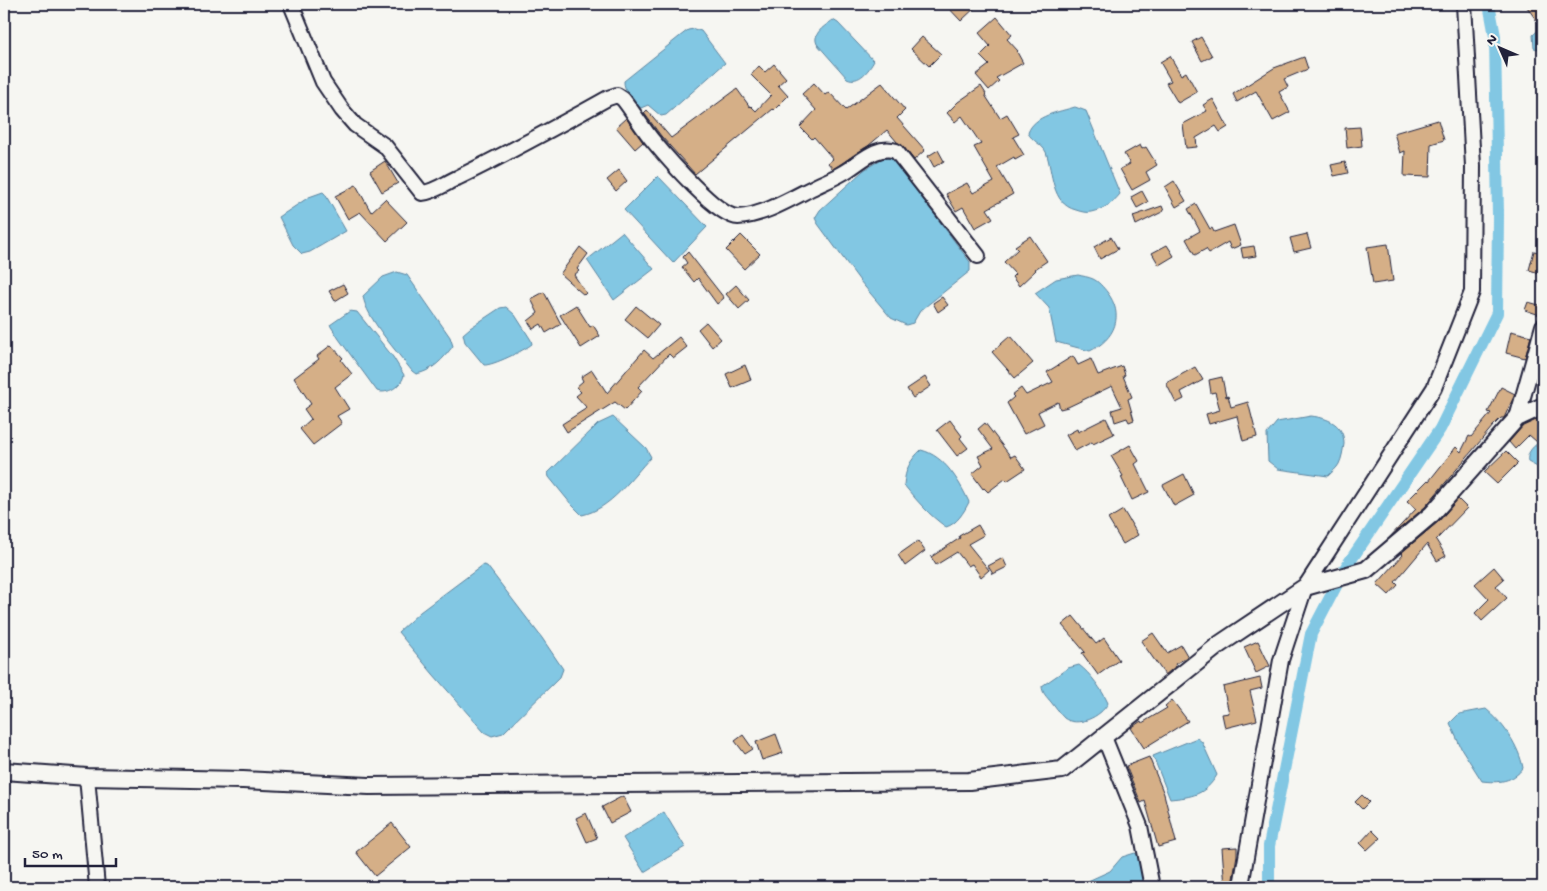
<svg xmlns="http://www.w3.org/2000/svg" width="1547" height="891" font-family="'Gochi Hand',sans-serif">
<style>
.water{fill:#82c7e3;stroke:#5c85a0}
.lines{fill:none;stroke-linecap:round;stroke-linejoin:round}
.canal{stroke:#82c7e3;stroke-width:12}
.building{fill:#d5af87;stroke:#22223b}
.minor-casing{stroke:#22223b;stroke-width:18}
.major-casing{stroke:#22223b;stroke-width:20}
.minor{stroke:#f6f6f2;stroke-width:14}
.major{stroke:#f6f6f2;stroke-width:16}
</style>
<rect width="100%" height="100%" fill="#f6f6f2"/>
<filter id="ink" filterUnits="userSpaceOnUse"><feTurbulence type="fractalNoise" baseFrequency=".02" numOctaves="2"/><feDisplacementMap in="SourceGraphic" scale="10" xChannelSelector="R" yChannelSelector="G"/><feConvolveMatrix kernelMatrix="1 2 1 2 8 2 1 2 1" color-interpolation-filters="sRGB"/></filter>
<g filter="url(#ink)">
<!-- water -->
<g class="water">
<path d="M833,20L838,23L874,61C869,70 859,84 847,78L817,44C812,33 825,26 833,20Z"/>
<path d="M1543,26V50L1534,48L1533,35Z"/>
<path d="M694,29L701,31L725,63L666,115L661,116L648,105L641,108C634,105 623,89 624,81L679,37L688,30Z"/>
<path d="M1075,107L1086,111L1120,194C1112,204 1104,209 1091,212C1086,213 1082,212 1076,210C1051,204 1053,172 1046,152C1042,144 1032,141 1028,133C1034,115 1059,112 1075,107Z"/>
<path d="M883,158L893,159L970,262V271L920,311L913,323L906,325L891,318L860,281L818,224L815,218L820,210L864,170Z"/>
<path d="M658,176L707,227L673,263L624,210Z"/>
<path d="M323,192L325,194L346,231L310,252L302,254L293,245L279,217L309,197Z"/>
<path d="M622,232L654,269L614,300L587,260Z"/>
<path d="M397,272L407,275L450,337L453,346C443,359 433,371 416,374L412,371C398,353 366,318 363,296L383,277Z"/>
<path d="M1078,275C1082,276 1089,277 1093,279C1098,281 1104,288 1107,292C1125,315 1115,339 1090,351L1056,342L1049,308L1035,293L1056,279Z"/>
<path d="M506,307L515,315L531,340L532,344C525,350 492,366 484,365L465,342L463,334L470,328L500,308Z"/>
<path d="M350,311L357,312L393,357L404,375C402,386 387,395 377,391L339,339L330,325Z"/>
<path d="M1311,416C1328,418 1344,424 1344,444C1343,450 1342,458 1339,464C1337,468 1332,472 1328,476L1278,469L1268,461L1267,434L1277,422Z"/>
<path d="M613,417L646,448L651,457C631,478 611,509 582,515L571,504L549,477L548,473L598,424Z"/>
<path d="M1543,440V470L1528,462C1526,452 1534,445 1543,440Z"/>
<path d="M921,450C945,456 959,481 969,502C964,512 957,524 946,527C929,515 917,501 904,485C905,470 910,460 921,450Z"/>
<path d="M483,565L487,566L542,638L563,669L560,677L503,733L492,736L484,732L433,674L398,632L420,612Z"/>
<path d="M1079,665C1091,674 1102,690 1108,703C1101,717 1077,728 1064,718C1059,713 1055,707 1051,702C1047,697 1042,693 1042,686L1068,668Z"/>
<path d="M1486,709C1503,723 1519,746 1523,768C1513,782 1498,783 1482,781L1461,748L1450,723L1459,714Z"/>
<path d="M1197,738L1202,742L1217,775C1205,795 1192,797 1170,799L1153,756Z"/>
<path d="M664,812L685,847L644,872L623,838Z"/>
<path d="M1135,853L1138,855L1145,887H1084L1088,881L1110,871L1122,857Z"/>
</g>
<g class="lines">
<!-- canal -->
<path class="canal" d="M1269,887V846L1311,634L1346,567L1440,429L1497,313L1498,216L1495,36L1489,4"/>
</g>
<!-- building -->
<g class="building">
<path d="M945,4H979L961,21Z"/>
<path d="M1525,4H1543V30Z"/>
<path d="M997,17L1012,35L1007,39L1018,51L1017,52L1023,63L996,78L999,81L989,90L976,75L989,65L980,56L990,46L979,33Z"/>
<path d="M922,37L941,54L929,66L911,49Z"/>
<path d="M1201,37L1212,56L1202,61L1192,42Z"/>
<path d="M1170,56L1181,75L1186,72L1197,92L1178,103L1166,83L1171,81L1160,62Z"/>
<path d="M1304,57L1308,69L1284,79L1288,87L1279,92L1290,112L1273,121L1256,91L1237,102L1233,94L1274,68Z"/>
<path d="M774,64L786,78L778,85L788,96L774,110L773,109L695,174L661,136L644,113L647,110L671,138L737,89L750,107L751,106L756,111L771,95L751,75L759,66L765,72Z"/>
<path d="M814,83L825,95L829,92L846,110L882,83L905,110L897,118L925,150L914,160L903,146L897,142L887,130L868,146L833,169L828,163L833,159L814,137L812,139L800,127L816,110L802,94Z"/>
<path d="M981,86L986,94L985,95L1000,118L1007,114L1019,134L1013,137L1024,155L1015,160L1014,157L997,167L1013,194L987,209L993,218L975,228L963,207L956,211L946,194L967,183L973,193L994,182L974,147L981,144L962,116L955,122L947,113L958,102Z"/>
<path d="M1213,99L1228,127L1220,132L1216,126L1196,138L1197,147L1186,148L1183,124L1207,111L1203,105Z"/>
<path d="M626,118L643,142L635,149L616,127Z"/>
<path d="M1438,120L1444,140L1431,144L1430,177L1404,176L1405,151L1400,153L1394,133Z"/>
<path d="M1360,127L1362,146L1347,148L1345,128Z"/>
<path d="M1140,145L1142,149L1146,147L1157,165L1146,172L1150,180L1132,190L1120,169L1130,164L1124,154Z"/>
<path d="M938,150L944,161L934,167L928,156Z"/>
<path d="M385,161L398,183L382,192L370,171Z"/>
<path d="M1345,162L1348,173L1334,176L1331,165Z"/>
<path d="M619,170L627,181L616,191L607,180Z"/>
<path d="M1174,181L1186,201L1176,207L1165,187Z"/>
<path d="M356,185L371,212L385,199L407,222L387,241L360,212L348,219L335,196Z"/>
<path d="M1142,191L1148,202L1137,208L1131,197Z"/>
<path d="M1196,204L1210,229L1212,228L1214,232L1234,225L1241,245L1231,249L1228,242L1209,253L1206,249L1195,255L1186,239L1200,231L1188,209Z"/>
<path d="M1162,206L1164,211L1136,225L1133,216Z"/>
<path d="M1307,234L1311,248L1294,252L1290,238Z"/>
<path d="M741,235L760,254L744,269L726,250Z"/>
<path d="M1030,236L1047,261L1035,269L1036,270L1019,286L1012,277L1015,274L1004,262L1018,249L1015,246Z"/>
<path d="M1111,237L1118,249L1100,259L1094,247Z"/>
<path d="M1388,244L1393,281L1373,284L1367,247Z"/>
<path d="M1167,245L1174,256L1159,265L1152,253Z"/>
<path d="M1254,246L1256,256L1243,258L1241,248Z"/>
<path d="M580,247L588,254L577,269L579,271L574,275L586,293L584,295L560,274Z"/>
<path d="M1534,251L1543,253V274L1529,270Z"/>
<path d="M688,252L724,298L717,304L698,278L694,282L682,267L687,263L683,257Z"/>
<path d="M343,284L348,293L335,301L329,291Z"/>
<path d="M736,285L749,300L739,309L726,294Z"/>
<path d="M544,292L561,324L546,333L541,324L533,329L528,321L538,313L531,299Z"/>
<path d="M942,297L948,305L938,312L933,303Z"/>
<path d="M1528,302L1543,306V316L1525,310Z"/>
<path d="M576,305L590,327L593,325L600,336L581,348L560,315Z"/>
<path d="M636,306L659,325L648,338L625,319Z"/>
<path d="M706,322L721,339L712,347L698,329Z"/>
<path d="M1511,331L1531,336L1525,358L1506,353Z"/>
<path d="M1010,336L1033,363L1015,378L992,352Z"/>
<path d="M679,337L687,347L673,358L669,354L638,387L642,391L625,410L615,402L567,432L562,424L587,408L576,396L581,392L576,387L583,381L581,377L592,370L607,393L644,350L653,358Z"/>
<path d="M331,345L343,358L341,360L352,374L335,387L349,409L337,416L342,423L313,445L300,429L311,419L304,409L311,404L294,378L319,359L317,356Z"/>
<path d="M1073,356L1078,365L1091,359L1098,375L1122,366L1125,375L1123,376L1132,397L1128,399L1134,420L1129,422L1127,418L1115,422L1112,410L1122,407L1112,386L1068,407L1060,409L1058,402L1038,412L1044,424L1024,434L1007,403L1014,397L1012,395L1021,388L1026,395L1053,382L1047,372Z"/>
<path d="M745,365L751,380L732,388L726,374Z"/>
<path d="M1195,367L1203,380L1181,392L1184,399L1176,403L1166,383Z"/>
<path d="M925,377L931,386L913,398L907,389Z"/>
<path d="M1222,377L1226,397L1228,396L1231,407L1248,402L1257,437L1243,441L1237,416L1209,424L1206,414L1220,410L1215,392L1211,393L1209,380Z"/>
<path d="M1501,387L1515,394L1504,418H1501L1493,426L1425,507L1388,539L1416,509L1407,501L1428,480L1429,481L1456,447L1461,452L1469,436L1471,437L1491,413L1488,412Z"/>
<path d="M1543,417V437L1537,442L1529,435L1515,449L1509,442L1523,426Z"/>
<path d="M1106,418L1114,434L1093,444L1092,442L1075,451L1066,435L1077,429L1078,432Z"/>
<path d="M950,420L962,436L960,438L968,448L957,456L937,430Z"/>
<path d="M985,423L1011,457L1015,455L1025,469L1007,481L1005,479L988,492L984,488L983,489L972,474L983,465L978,456L993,449L978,429Z"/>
<path d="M1130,445L1139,461L1135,464L1149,492L1132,500L1121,477L1123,476L1111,456Z"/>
<path d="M1506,451L1518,463L1497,484L1484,472Z"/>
<path d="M1184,474L1194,495L1174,506L1163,485Z"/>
<path d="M1458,499L1467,508L1436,540L1446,556L1437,561L1427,544L1395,582L1398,585L1389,595L1377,584L1403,555L1401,553L1438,522Z"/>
<path d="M1123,510L1138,535L1123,544L1108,519Z"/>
<path d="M978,525L984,535L968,544L989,570L981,577L972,564L968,566L957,552L936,565L931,557L960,538L959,536Z"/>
<path d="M918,541L925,551L905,566L898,555Z"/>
<path d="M1003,558L1007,567L993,574L988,566Z"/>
<path d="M1494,567L1504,579L1496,586L1507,598L1482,621L1475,613L1489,599L1475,584Z"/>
<path d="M1073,616L1096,644L1104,638L1119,660L1098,675L1082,653L1085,652L1062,625Z"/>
<path d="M1153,633L1167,653L1181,645L1188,657L1175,664L1176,666L1165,675L1141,641Z"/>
<path d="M1258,641L1270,666L1256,673L1244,647Z"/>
<path d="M1260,678L1262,688L1250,691L1257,720L1225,728L1222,714L1229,713L1223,687Z"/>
<path d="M1172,700L1188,721L1144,748L1131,728L1141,721L1142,723L1167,708L1165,706Z"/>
<path d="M776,734L783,753L762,760L756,742Z"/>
<path d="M743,735L753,749L745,754L735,741Z"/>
<path d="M1149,757L1164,794L1176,842L1158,847L1145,801L1141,803L1126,766Z"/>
<path d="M1362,795L1369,802L1362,809L1355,802Z"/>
<path d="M623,796L631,812L610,823L602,807Z"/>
<path d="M586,813L597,838L587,842L576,818Z"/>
<path d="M392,823L411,847L375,876L356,852Z"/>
<path d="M1372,830L1380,838L1367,850L1360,843Z"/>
<path d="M1237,847V855L1233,879L1234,887H1225L1222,848Z"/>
</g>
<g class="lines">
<!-- minor casing -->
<g class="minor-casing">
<g id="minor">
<path d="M291,4L323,82L342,110L355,125L385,146L422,193C434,192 446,183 457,178C508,153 558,126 608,98L617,95L623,99C634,113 643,129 654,142C668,159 718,217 738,217C763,216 794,197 816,186C827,181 839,176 849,169C864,159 878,145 896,151L978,256"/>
<path d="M1517,418L1543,326"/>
<path d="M1104,737L1140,826L1152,887"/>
<path d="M87,777L97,887"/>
<path d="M1243,887L1242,880L1281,660L1305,587L1434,388L1472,292L1473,166L1464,4"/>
</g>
</g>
<!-- major casing -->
<g class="major-casing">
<path id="major" d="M4,771L87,777L243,780L369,786L969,781L1062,770L1220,644L1305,587L1366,570L1432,514L1517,418L1543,406"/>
</g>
<!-- minor -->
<use href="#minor" class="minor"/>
<!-- major -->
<use href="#major" class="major"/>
</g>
</g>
<!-- margin -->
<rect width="1547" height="891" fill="none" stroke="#f6f6f2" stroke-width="20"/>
<rect x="10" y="10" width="1527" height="871" fill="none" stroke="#22223b" stroke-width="2" filter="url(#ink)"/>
<!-- north arrow -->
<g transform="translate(1500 48) rotate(315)" stroke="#f6f6f2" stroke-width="4" paint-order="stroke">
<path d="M0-4L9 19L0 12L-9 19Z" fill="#22223b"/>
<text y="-8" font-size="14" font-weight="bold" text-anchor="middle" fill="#22223b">N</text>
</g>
<!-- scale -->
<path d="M25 858v8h91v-8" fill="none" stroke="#22223b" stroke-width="2.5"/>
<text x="32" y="858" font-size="15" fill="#22223b" stroke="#f6f6f2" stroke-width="4" paint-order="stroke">50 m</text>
</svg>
